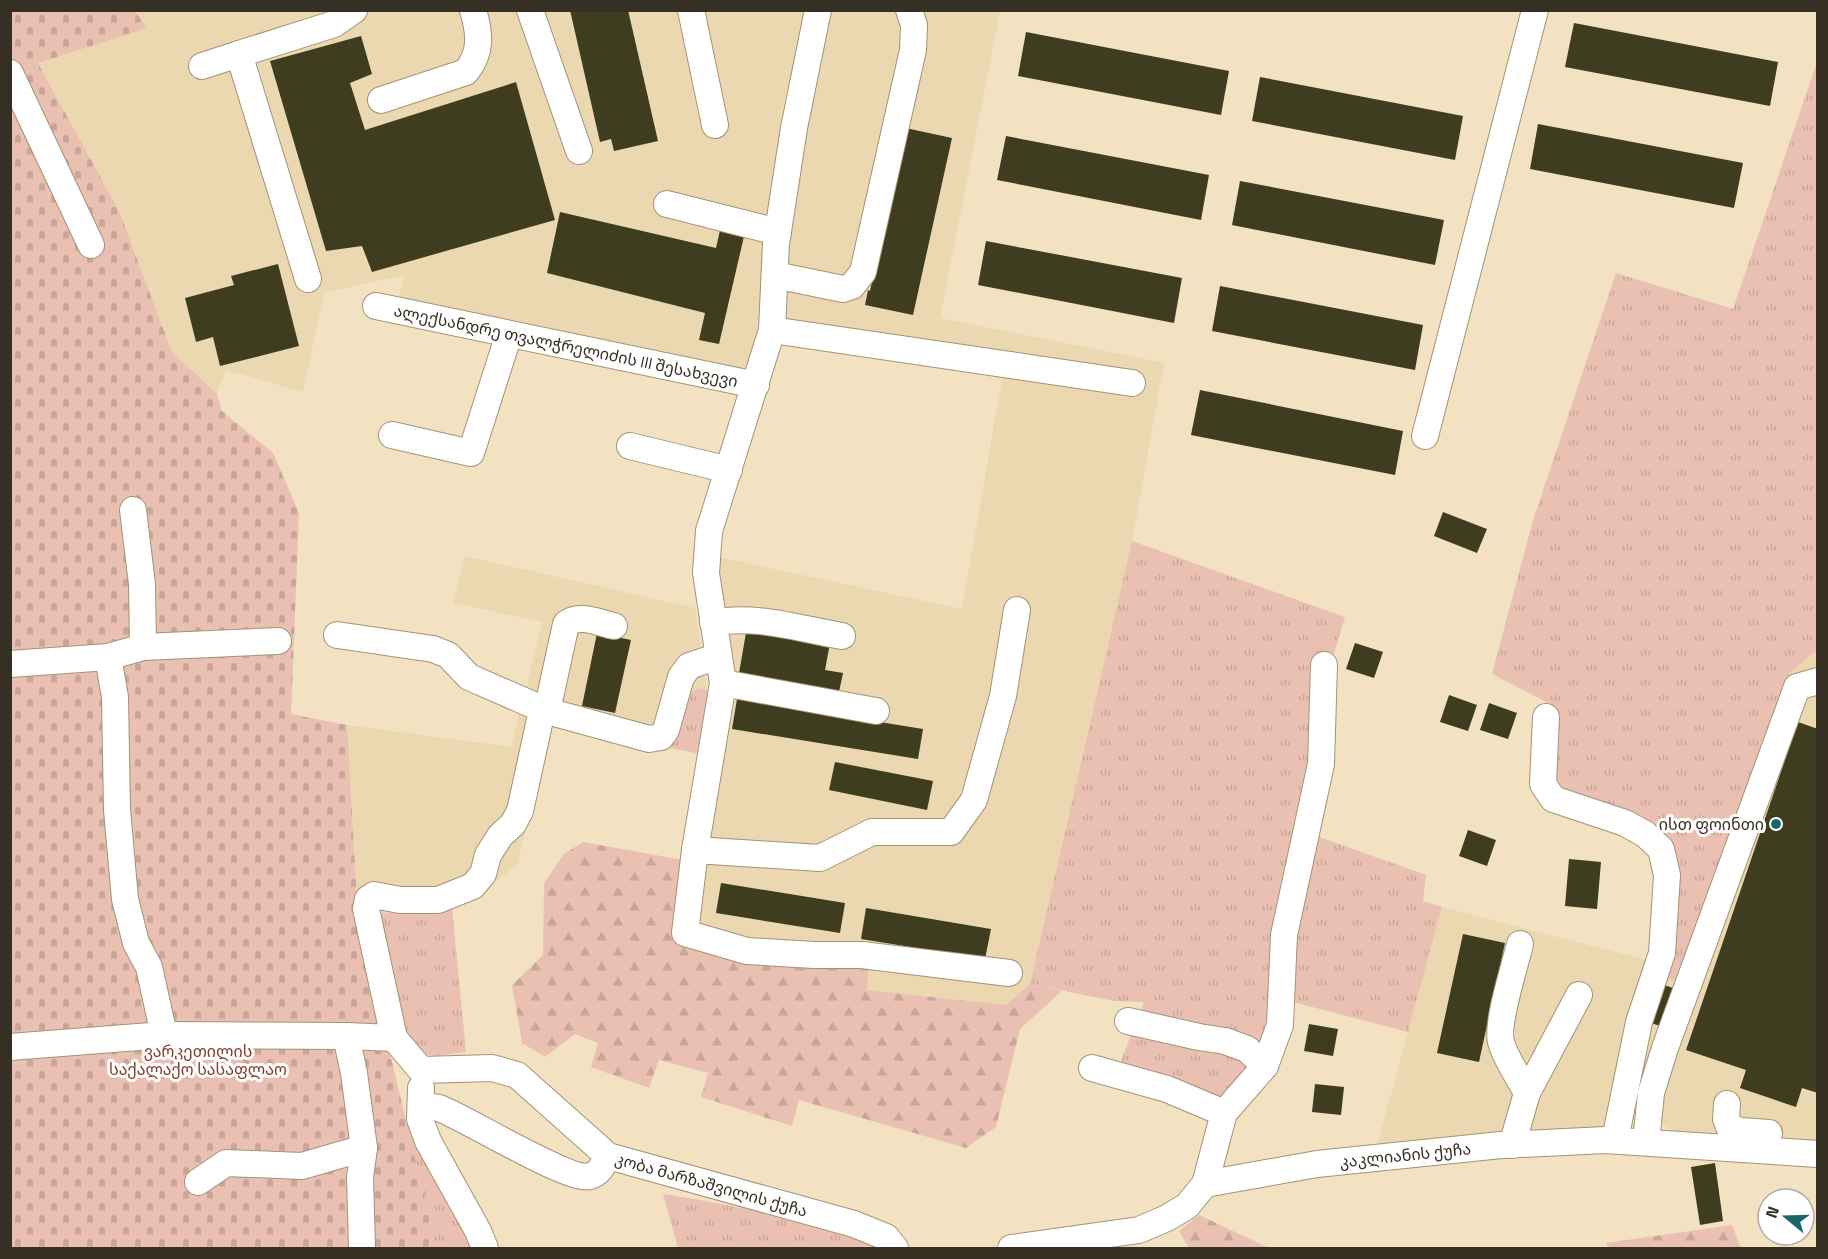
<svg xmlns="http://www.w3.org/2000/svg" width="1828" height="1259" font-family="'Titillium Web','Noto Sans Georgian',sans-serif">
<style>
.built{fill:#ebd7b0}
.grass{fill:url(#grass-tufts)}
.forest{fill:url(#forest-firs)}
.cemetery{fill:url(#cemetery-stones)}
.building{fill:#3f3d1f}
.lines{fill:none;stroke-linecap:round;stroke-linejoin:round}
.minor-casing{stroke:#a39375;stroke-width:28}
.minor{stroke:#fff;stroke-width:26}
.poi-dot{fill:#186767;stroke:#fff;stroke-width:2}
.labels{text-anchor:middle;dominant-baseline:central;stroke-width:6;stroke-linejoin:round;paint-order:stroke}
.street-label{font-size:16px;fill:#362f23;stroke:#fff}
.poi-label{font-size:16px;fill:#362f23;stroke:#fff;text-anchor:end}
.park-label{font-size:16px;fill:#843b25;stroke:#fff}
</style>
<defs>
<pattern id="grass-tufts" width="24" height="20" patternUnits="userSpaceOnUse" patternTransform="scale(1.5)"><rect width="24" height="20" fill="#eac0b3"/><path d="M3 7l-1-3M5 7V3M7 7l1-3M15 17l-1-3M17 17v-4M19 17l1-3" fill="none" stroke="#c9a59a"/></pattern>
<pattern id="forest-firs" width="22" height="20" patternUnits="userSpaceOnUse" patternTransform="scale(1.5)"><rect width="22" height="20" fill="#eac0b3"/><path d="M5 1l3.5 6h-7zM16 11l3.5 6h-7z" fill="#c9a59a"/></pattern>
<pattern id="cemetery-stones" width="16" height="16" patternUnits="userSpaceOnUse" patternTransform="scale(1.5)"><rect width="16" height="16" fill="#eac0b3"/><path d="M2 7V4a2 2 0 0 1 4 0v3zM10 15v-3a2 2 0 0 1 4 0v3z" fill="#c9a59a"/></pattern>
</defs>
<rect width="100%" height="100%" fill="#f3e2c2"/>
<!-- built -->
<g class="built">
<path d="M135,11H807L783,106L768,210L759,335L740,394L394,323L404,275L324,293L303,392L226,370L217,394L172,352L119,211L38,62L147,28Z"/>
<path d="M830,11H1000L940,318L1164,363L1132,541L1030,984L1006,1005L867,990L869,963L777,965L701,951L688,946L718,598V557L962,609L1003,374L784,323V297L798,167Z"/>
<path d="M465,556L695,608L707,690L698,688L659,746L548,726L518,863L505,875L452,908L358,920L347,725L511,747L543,622L453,603Z"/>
<path d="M1814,652H1817V1146L1683,1135L1627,1108L1659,976L1676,981L1790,673Z"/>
<path d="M1442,907L1651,961L1606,1124L1597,1131L1377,1146Z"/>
</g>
<!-- grass -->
<g class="grass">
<path d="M1817,62V652H1814L1790,673L1676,981L1659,976L1670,950L1676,856L1664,835L1648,820L1568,792L1557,784L1554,706L1492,674L1533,520L1616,273L1733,309Z"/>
<path d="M1132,541L1345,617L1333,657L1267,1039L1223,1103L1119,1066L1144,1002L1114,1001L1030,984Z"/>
<path d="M698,688L707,690L711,702L701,754L659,746L687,697Z"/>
<path d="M1314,835L1426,875L1423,901L1442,907L1408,1032L1289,1001L1290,939Z"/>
<path d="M452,908L466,1052L435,1056L421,1053L402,1036L377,914Z"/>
<path d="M406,1122L470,1231L477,1248H428L434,1237Z"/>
<path d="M663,1194C709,1201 754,1210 800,1221C826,1228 856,1232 879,1248H678Z"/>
</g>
<!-- forest -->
<g class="forest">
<path d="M583,842L683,860L672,938L701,951L777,965L869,963L867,990L1006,1005L1030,984L1062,991L1020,1029L996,1127L966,1148L799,1100L792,1126L701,1097L708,1073L659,1060L649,1088L591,1067L598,1043L575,1034L545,1057L522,1043L512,985L543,955L544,883L564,854Z"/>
<path d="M1199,1215L1269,1248H1189L1179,1231Z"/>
<path d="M1732,1225L1741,1248H1608L1606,1243Z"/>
</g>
<!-- cemetery -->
<path class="cemetery" d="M10,11H135L147,28L38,63L119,211L172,352L217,394L222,411L273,453L299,513L291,714L347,725L358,920L434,1237L428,1248H11Z"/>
<!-- building -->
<g class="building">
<path d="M570,10H628L658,141L614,151L611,139L600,142Z"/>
<path d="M1574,23L1778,62L1770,106L1565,67Z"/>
<path d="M1026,32L1229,71L1221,115L1018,76Z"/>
<path d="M361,36L372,74L350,83L365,130L516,82L555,220L372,272L362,246L326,251L270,61Z"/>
<path d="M1260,77L1463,116L1455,160L1252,121Z"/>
<path d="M1538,124L1743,163L1734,208L1530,169Z"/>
<path d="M901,127L952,138L913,315L865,305L868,290L870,291L902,143Z"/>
<path d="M1006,136L1209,175L1201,220L997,180Z"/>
<path d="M1240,181L1444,220L1435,265L1232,225Z"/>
<path d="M560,212L716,248L721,226L745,232L719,344L699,340L705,313L547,273Z"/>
<path d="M986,241L1182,278L1174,323L978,285Z"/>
<path d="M278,264L299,346L220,366L213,337L196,342L185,298L234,285L231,276Z"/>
<path d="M1220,286L1423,325L1415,370L1212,331Z"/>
<path d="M1200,390L1403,431L1395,475L1191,435Z"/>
<path d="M1443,512L1487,529L1477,553L1434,536Z"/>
<path d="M747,627L830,643L825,670L843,673L839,692L739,673Z"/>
<path d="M597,633L631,640L615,713L582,706Z"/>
<path d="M1355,643L1383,652L1374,678L1346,669Z"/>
<path d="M1449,695L1477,705L1468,731L1440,722Z"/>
<path d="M737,699L923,729L918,759L732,729Z"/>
<path d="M1489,703L1517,713L1508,739L1480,730Z"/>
<path d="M1798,722L1818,729V1093L1802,1088L1796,1107L1740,1088L1746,1070L1686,1050Z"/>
<path d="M835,762L933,781L927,810L829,790Z"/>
<path d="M1468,830L1496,840L1487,866L1459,856Z"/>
<path d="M1569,859L1601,862L1597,909L1565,906Z"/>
<path d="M721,883L845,903L840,933L716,913Z"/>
<path d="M866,908L991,929L985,959L861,939Z"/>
<path d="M1463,934L1505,943L1479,1062L1437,1053Z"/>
<path d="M1658,983L1676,989L1663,1027L1645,1021Z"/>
<path d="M1309,1024L1338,1029L1333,1056L1304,1051Z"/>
<path d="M1315,1084L1344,1087L1341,1115L1312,1112Z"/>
<path d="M1715,1163L1723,1221L1700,1225L1691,1167Z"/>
</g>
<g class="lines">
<!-- minor casing -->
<g class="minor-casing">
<g id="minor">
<path d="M530,10L579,151"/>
<path d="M691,10L715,125"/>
<path d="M818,10L794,128L776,244L772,330L709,531L706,573L723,683L695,850L685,933L747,951L814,955H862L1009,973"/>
<path d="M202,66L239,54"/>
<path d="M10,73L91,245"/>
<path d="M381,100L466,72C482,52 480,34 473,10"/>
<path d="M667,204L778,232"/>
<path d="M775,275L843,289L852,286L863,272L913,50L914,25L909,10"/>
<path d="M308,279L239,54L334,24L354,10"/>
<path id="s1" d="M376,306L756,385"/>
<path d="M772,330L1132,383"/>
<path d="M392,435L471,453L509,334"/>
<path d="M1425,436L1535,10"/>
<path d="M630,446L729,470"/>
<path d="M133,510L142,584L143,647"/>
<path d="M713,623C755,614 800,629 842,636"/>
<path d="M337,635L433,649L448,655L469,677L547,711L566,624C579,613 599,623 614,626"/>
<path id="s2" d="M719,656L689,666L681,677L666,730L661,737L649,739L547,711L541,715L520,811L513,824L500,836L488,855L483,874L473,886L438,900H400L374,895L368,899L366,909L394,1038L421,1070L492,1068L517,1075L608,1156L854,1224L886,1237L895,1248"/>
<path d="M108,657L115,697L117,810L125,899L136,943L149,967L164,1035"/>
<path d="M10,664L108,657L143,647L278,641"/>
<path d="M723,683L876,711"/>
<path d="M1546,717L1543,784L1553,799L1625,823L1645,834L1661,849L1667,875L1662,953L1639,1022L1615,1140"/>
<path d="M695,850L820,858L872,832H951L974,800L1003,696L1017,610"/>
<path d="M1128,1021L1199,1037L1225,1041L1247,1049L1265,1066"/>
<path d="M346,1036L354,1073L364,1148L360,1177L362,1248"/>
<path d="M10,1047L164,1035L346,1036L394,1038"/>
<path d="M1092,1068L1167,1089L1224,1113"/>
<path d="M421,1088L420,1119L428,1141L478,1231L485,1248"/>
<path d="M1527,1093L1579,995"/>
<path d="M1727,1104L1726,1119L1729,1127L1741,1131L1769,1133"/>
<path d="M421,1105C426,1106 433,1107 439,1108C466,1118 569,1182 590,1176C600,1173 603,1165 608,1156"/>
<path d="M1646,1142L1651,1093L1665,1048L1797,687L1818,681"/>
<path d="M1512,1145L1527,1093C1519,1077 1506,1060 1501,1042C1496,1023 1515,966 1520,944"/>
<path d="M198,1182L226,1163L302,1166L364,1148"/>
<path d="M1205,1184L1224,1113L1265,1066L1280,1025L1284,935L1321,764L1324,665"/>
<path id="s3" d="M1011,1248L1139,1230L1167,1218L1187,1206L1205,1184L1317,1164L1501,1145L1605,1140L1818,1154"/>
</g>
</g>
<!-- minor -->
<use href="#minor" class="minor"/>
</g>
<!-- markers -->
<circle class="poi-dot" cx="1776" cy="824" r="6"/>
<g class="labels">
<!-- street labels -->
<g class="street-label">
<text stroke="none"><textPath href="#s1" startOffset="194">ალექსანდრე თვალჭრელიძის III შესახვევი</textPath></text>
<text stroke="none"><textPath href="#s3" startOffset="414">კაკლიანის ქუჩა</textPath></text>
<text stroke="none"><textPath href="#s2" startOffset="1042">კობა მარზაშვილის ქუჩა</textPath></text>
</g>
<!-- poi labels -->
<g class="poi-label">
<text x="1764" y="824">ისთ ფოინთი</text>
</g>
<!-- park labels -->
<g class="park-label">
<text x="198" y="1051">ვარკეთილის<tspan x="198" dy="18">საქალაქო სასაფლაო</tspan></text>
</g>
</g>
<!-- border -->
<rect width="1828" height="1259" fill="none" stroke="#362f23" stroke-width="24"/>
<!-- north arrow -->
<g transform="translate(1786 1217) rotate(289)"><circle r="28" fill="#ffffff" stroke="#afaca7" stroke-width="1.5"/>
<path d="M0-4.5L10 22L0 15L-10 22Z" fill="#186767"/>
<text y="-9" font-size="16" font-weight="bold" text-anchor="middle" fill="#362f23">N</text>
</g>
</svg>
